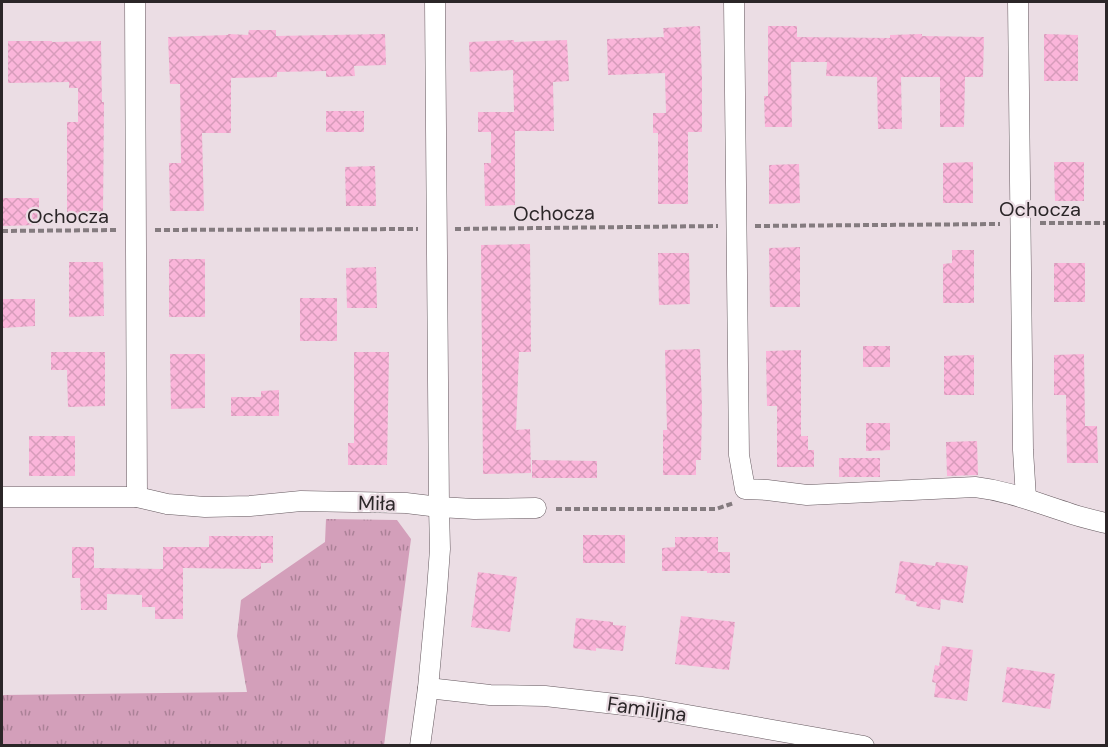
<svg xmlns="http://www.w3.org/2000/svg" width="1108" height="747" font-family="'DM Sans',sans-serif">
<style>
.grass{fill:url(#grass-tufts)}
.building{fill:url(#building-cross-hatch)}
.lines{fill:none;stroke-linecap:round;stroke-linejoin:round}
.street-casing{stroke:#65595f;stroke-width:21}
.path{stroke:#847b7f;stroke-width:4;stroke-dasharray:6 3;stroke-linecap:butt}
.street{stroke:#fff;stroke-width:20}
.labels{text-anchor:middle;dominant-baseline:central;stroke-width:4.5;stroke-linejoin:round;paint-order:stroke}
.street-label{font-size:20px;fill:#2b2628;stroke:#ebdde4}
</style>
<defs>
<pattern id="grass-tufts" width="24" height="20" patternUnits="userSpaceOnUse" patternTransform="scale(1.5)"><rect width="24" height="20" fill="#d39fba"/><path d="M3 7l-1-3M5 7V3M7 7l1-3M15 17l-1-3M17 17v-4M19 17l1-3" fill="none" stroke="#ab8197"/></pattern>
<pattern id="building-cross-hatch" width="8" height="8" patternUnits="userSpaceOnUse" patternTransform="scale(1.5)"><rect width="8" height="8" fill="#fbb5da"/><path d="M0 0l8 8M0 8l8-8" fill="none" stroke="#d79cbb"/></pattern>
</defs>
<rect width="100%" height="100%" fill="#ebdde4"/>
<!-- grass -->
<path class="grass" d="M326,519L397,520L411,539L384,745H2V695L247,692L237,636L241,600L325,542Z"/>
<!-- building -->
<g class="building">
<path d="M700,26L702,78V132H688V204H658V133H653V113H666L665,73L608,75L607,39L664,37L663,28Z"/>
<path d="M768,26H797V37L890,38V35L922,34V36L984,37L983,77H965L964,127H940V77H901L902,129H878L877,77L826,76L827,62H791L792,127H765L764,96H768Z"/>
<path d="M249,30H276V36L385,34L386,65L354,66L355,76L326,77V71L277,72V77L231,78V133H202L204,211H170L169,163H181L180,84H170L168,37L228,35V34L248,35Z"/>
<path d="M1044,34L1078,35V81H1044Z"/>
<path d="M514,40V42L567,40L569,81L553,82L554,131H515V205L485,206L484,163H491V132H478V112H514L513,70L470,72L469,42Z"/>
<path d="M8,41H52V42L101,41L102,102H104L103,214H67V122H78V88H69V82L8,83Z"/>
<rect x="326" y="111" width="38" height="21"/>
<path d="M973,162V203H943V163Z"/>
<path d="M1054,162H1084V201H1055Z"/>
<path d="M799,164L800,203L769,204V165Z"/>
<path d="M375,166L376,206H346L345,167Z"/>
<path d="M2,198H39V225L2,226Z"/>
<path d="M530,244L531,352H519L516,430L530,429L531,473L483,474L481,245Z"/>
<path d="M800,247V307H770L769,248Z"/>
<path d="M952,250H974V303H943V264L952,263Z"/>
<path d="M658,253H689L690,304L659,305Z"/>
<rect x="169" y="259" width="36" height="58"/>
<path d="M69,262H103L104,316L69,317Z"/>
<rect x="1054" y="263" width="31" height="39"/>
<path d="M376,267L377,308H347L346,268Z"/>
<rect x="300" y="298" width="37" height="43"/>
<path d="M2,299H35V326L2,328Z"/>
<rect x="863" y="346" width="27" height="21"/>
<path d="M700,349L702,405L701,460H696V475H663V430H667L665,350Z"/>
<path d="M801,350V436H808V450H814V467H777V406H767L766,351Z"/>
<path d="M51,352H105V406L68,407L67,370H51Z"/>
<path d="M354,352H389L387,465H348V443H354Z"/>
<path d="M170,354H205V408L171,409Z"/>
<path d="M1084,354L1085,426H1097L1098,463H1067L1066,395H1054V355Z"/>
<path d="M974,355V395H944V356Z"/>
<path d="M279,390V416H231V397H261V391Z"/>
<path d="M866,423H890V450L866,451Z"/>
<rect x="29" y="436" width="46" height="40"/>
<path d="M977,441L978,475L947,476L946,442Z"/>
<rect x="839" y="458" width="41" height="19"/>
<path d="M532,460L597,461V478H532Z"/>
<rect x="583" y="535" width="42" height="28"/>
<path d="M209,536H273V563H261V569L183,568V619H155V607H142V595L107,594V610H81L80,578H72V547H94V568L163,569V547H209Z"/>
<path d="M675,537H718V552H730V573H707V571H662V548L675,547Z"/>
<path d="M900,561L935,566L936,562L968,566L963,603L941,599L940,610L916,606L917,602L905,600L906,595L895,593Z"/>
<path d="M478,572L517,577L510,632L471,627Z"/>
<path d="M681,616L735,622L729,670L675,664Z"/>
<path d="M576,618L613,622V625L626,626L623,651L596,648V651L573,648Z"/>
<path d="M942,646L973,650L967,701L934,697L936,683L932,682L935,665L939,666Z"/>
<path d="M1007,667L1055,674L1050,709L1002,702Z"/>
</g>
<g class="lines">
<!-- street casing -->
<g class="street-casing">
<g id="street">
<path d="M135,2L137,497"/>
<path d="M734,2L739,455L745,489L767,490L807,495L975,487C1009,491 1034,502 1066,512C1079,517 1093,520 1106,523"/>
<path d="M1018,2L1023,450L1026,498"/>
<path d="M2,497H137L167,504L205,507L250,506L301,501L406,503L439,507L474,509L536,508"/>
<path d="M428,688L490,695L545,696L642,707L864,746"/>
<path d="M420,746L428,688L437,590L440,549L439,507L435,2"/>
</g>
</g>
<!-- path -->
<g class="path">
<path d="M1040,223H1106"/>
<path d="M755,226L1000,224"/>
<path d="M455,229L718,226"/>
<path d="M155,230L418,229"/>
<path d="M2,231L118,230"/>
<path d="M556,509H716L734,503"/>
</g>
<!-- street -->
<use href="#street" class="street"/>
</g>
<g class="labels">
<!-- street labels -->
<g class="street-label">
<text x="1040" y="209">Ochocza</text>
<text transform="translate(554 213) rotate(-1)">Ochocza</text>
<text x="68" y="216">Ochocza</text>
<text transform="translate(377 503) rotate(1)">Miła</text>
<text transform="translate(647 709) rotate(8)">Familijna</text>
</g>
</g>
<!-- border -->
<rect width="1108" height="747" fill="none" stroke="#2b2628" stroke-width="6"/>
</svg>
